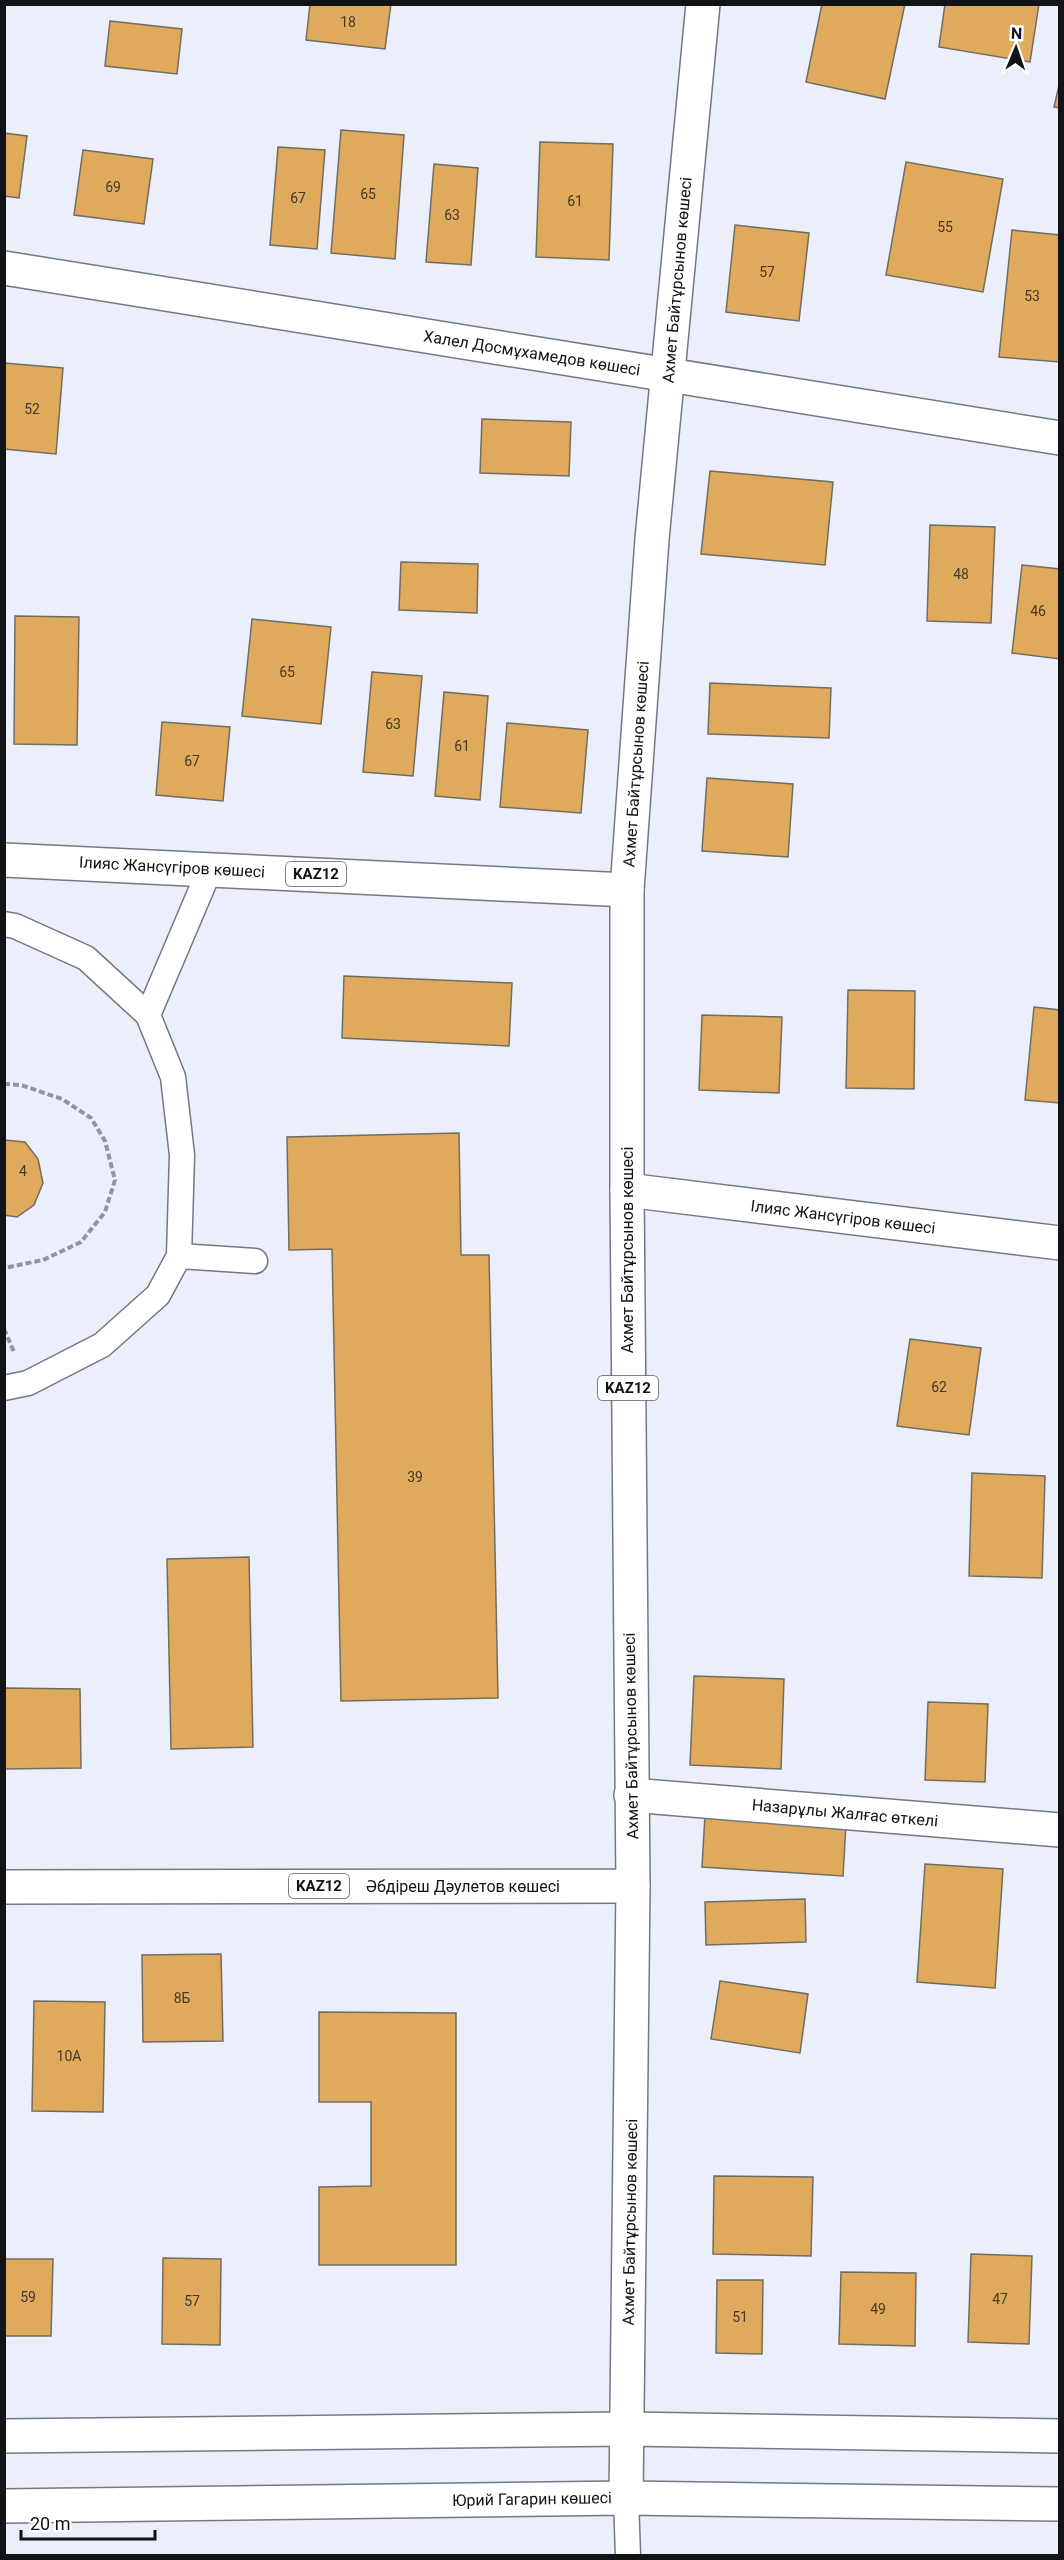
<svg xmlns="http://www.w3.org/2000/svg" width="1064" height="2560" font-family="Roboto,sans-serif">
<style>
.building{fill:#dfaa5b;stroke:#736c63;stroke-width:1.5}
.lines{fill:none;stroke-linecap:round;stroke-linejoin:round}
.lane-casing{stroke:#747882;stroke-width:27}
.street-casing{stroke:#747882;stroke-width:36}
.secondary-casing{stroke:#747882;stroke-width:36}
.primary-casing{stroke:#747882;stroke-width:36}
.path{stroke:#92959e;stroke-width:4;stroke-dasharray:6 3;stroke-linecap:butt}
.lane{stroke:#fff;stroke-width:24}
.street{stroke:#fff;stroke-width:33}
.secondary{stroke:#fff;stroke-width:33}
.primary{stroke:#fff;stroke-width:33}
.labels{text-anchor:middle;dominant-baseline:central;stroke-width:4.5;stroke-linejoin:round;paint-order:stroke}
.number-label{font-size:14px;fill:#453928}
.shield{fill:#fff;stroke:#595a5d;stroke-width:1.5}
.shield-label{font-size:15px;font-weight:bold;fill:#121317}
.street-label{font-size:16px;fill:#121317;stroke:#fff}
</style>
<rect width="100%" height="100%" fill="#ebeffb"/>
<!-- building -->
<g class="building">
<path d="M310,4H391L385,49L306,40Z"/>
<path d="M822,4H905L885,99L806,82Z"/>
<path d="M945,4H1039L1030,62L939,47Z"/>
<path d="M110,21L182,29L177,74L105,66Z"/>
<path d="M1060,81V108L1054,107Z"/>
<path d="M341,130L404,135L395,259L331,253Z"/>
<path d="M4,133L27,136L19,198L4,196Z"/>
<path d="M540,142L613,144L609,260L536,257Z"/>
<path d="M278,147L325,150L317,249L270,245Z"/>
<path d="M83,150L153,159L144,224L74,215Z"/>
<path d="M906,162L1003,179L983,292L886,275Z"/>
<path d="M434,164L478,168L471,265L426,262Z"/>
<path d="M735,225L809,233L799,321L726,312Z"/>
<path d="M1012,230L1060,235V362L999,357Z"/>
<path d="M4,363L63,368L56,454L4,449Z"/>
<path d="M482,419L571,422L569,476L480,473Z"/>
<path d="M710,471L833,482L825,565L701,554Z"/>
<path d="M930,525L995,527L991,623L927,621Z"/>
<path d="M401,562L478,564L477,613L399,610Z"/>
<path d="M1022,565L1060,569V659L1012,653Z"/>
<path d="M15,616L79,617L77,745L14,744Z"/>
<path d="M252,619L331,627L321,724L242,716Z"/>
<path d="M372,672L422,676L413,776L363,772Z"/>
<path d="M710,683L831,688L829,738L708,734Z"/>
<path d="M444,692L488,696L480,800L435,796Z"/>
<path d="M162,722L230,727L223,801L156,795Z"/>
<path d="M507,723L588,730L581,813L500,807Z"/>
<path d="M707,778L793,784L788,857L702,851Z"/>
<path d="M344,976L512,983L509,1046L342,1038Z"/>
<path d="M848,990L915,991L914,1089L846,1088Z"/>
<path d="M1034,1007L1060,1010V1103L1025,1100Z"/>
<path d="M702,1015L782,1017L779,1093L699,1090Z"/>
<path d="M459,1133L461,1255H489L498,1698L341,1701L332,1249L289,1250L287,1137Z"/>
<path d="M4,1140L25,1142L38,1159L43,1183L34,1205L17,1217L4,1215Z"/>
<path d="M910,1339L981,1348L969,1435L897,1426Z"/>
<path d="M972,1473L1045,1476L1042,1578L969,1576Z"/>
<path d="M249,1557L253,1747L171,1749L167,1559Z"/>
<path d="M694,1676L784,1679L781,1769L690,1765Z"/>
<path d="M4,1688L80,1689L81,1768L4,1769Z"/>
<path d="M928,1702L988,1704L985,1782L925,1780Z"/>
<path d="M705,1815L846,1824L843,1876L702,1867Z"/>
<path d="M925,1864L1003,1869L995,1988L917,1982Z"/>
<path d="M805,1899L806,1942L706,1945L705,1902Z"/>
<path d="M221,1954L223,2041L143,2042L142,1955Z"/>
<path d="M720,1981L808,1994L800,2053L711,2039Z"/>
<path d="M34,2001L105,2002L103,2112L32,2111Z"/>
<path d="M319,2012L456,2013V2265H319V2187L371,2186V2102H319Z"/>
<path d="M714,2176L813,2177L811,2256L713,2254Z"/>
<path d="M971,2254L1032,2256L1029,2344L968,2342Z"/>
<path d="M163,2258L221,2259L220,2345L162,2344Z"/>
<path d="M4,2259H53L51,2336H4Z"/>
<path d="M841,2272L916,2273L915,2346L839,2344Z"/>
<path d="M717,2280H763L762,2354L716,2353Z"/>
</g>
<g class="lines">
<!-- lane casing -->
<g class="lane-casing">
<g id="lane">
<path d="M4,924L15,926L86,958L148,1015"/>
<path d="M179,1256L255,1261"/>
<path d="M4,1388L28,1383L102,1345L158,1295L179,1256L182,1155L173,1077L148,1015L210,869"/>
<path d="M626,2498L628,2556"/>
</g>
</g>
<!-- street casing -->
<g class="street-casing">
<g id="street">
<path d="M627,890L652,539L703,4"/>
<path d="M627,1190L1060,1243"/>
<path d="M631,1795L1060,1830"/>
<path d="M626,2498L633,1886"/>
</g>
</g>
<!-- secondary casing -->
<g class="secondary-casing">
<g id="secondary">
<path d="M4,268L1060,438"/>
<path d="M4,2436L628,2429L1060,2436"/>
<path d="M4,2506L626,2498L1060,2504"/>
</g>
</g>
<!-- primary casing -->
<g class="primary-casing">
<path id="primary" d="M4,860L627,890V1190L633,1886L4,1887"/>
</g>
<!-- path -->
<g class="path">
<path d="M4,1084L21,1085L62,1099L91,1118L105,1141L115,1180L105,1212L81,1242L43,1260L4,1268"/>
<path d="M4,1329L14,1352"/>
</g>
<!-- lane -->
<use href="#lane" class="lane"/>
<!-- street -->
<use href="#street" class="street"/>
<!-- secondary -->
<use href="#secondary" class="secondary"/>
<!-- primary -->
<use href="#primary" class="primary"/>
</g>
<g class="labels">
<!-- number labels -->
<g class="number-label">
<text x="348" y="22">18</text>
<text x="113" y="187">69</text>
<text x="368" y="194">65</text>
<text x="298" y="198">67</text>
<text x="575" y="201">61</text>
<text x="452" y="215">63</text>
<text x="945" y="227">55</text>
<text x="767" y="272">57</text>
<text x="1032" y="296">53</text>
<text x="32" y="409">52</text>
<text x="961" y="574">48</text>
<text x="1038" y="611">46</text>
<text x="287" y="672">65</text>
<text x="393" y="724">63</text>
<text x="462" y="746">61</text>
<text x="192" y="761">67</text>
<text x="23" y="1171">4</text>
<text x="939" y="1387">62</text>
<text x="415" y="1477">39</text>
<text x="182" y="1998">8Б</text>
<text x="69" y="2056">10А</text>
<text x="28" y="2297">59</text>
<text x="1000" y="2299">47</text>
<text x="192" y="2301">57</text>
<text x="878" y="2309">49</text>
<text x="740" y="2317">51</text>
</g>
<!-- shield labels -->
<g class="shield">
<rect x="286" y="862" width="60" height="24" rx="4.5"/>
<rect x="598" y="1376" width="60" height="24" rx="4.5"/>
<rect x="289" y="1874" width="60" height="24" rx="4.5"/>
</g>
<g class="shield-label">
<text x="316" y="874">KAZ12</text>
<text x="628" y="1388">KAZ12</text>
<text x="319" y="1886">KAZ12</text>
</g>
<!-- street labels -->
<g class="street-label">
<text transform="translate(677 280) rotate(-85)">Ахмет Байтұрсынов көшесі</text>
<text transform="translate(532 353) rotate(9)">Халел Досмұхамедов көшесі</text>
<text transform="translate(636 764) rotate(-86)">Ахмет Байтұрсынов көшесі</text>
<text transform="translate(172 867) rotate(3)">Ілияс Жансүгіров көшесі</text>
<text transform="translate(843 1217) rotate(7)">Ілияс Жансүгіров көшесі</text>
<text transform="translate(627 1250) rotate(-90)">Ахмет Байтұрсынов көшесі</text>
<text transform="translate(631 1736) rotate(-91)">Ахмет Байтұрсынов көшесі</text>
<text transform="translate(845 1813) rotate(5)">Назарұлы Жалғас өткелі</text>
<text x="463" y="1886">Әбдіреш Дәулетов көшесі</text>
<text transform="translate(630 2222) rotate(-89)">Ахмет Байтұрсынов көшесі</text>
<text transform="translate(532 2499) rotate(-1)">Юрий Гагарин көшесі</text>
</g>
</g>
<!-- border -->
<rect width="1064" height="2560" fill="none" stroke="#121317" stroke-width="12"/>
<!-- north arrow -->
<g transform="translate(1016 48) rotate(2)" stroke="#ffffff" stroke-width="4.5" paint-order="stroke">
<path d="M0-4.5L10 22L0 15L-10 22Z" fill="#121317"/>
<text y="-9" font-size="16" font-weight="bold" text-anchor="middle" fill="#121317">N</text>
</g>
<!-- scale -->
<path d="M21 2530v9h134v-9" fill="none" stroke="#121317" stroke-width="3"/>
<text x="30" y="2530" font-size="18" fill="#121317" stroke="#ffffff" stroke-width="4.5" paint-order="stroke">20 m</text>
</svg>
